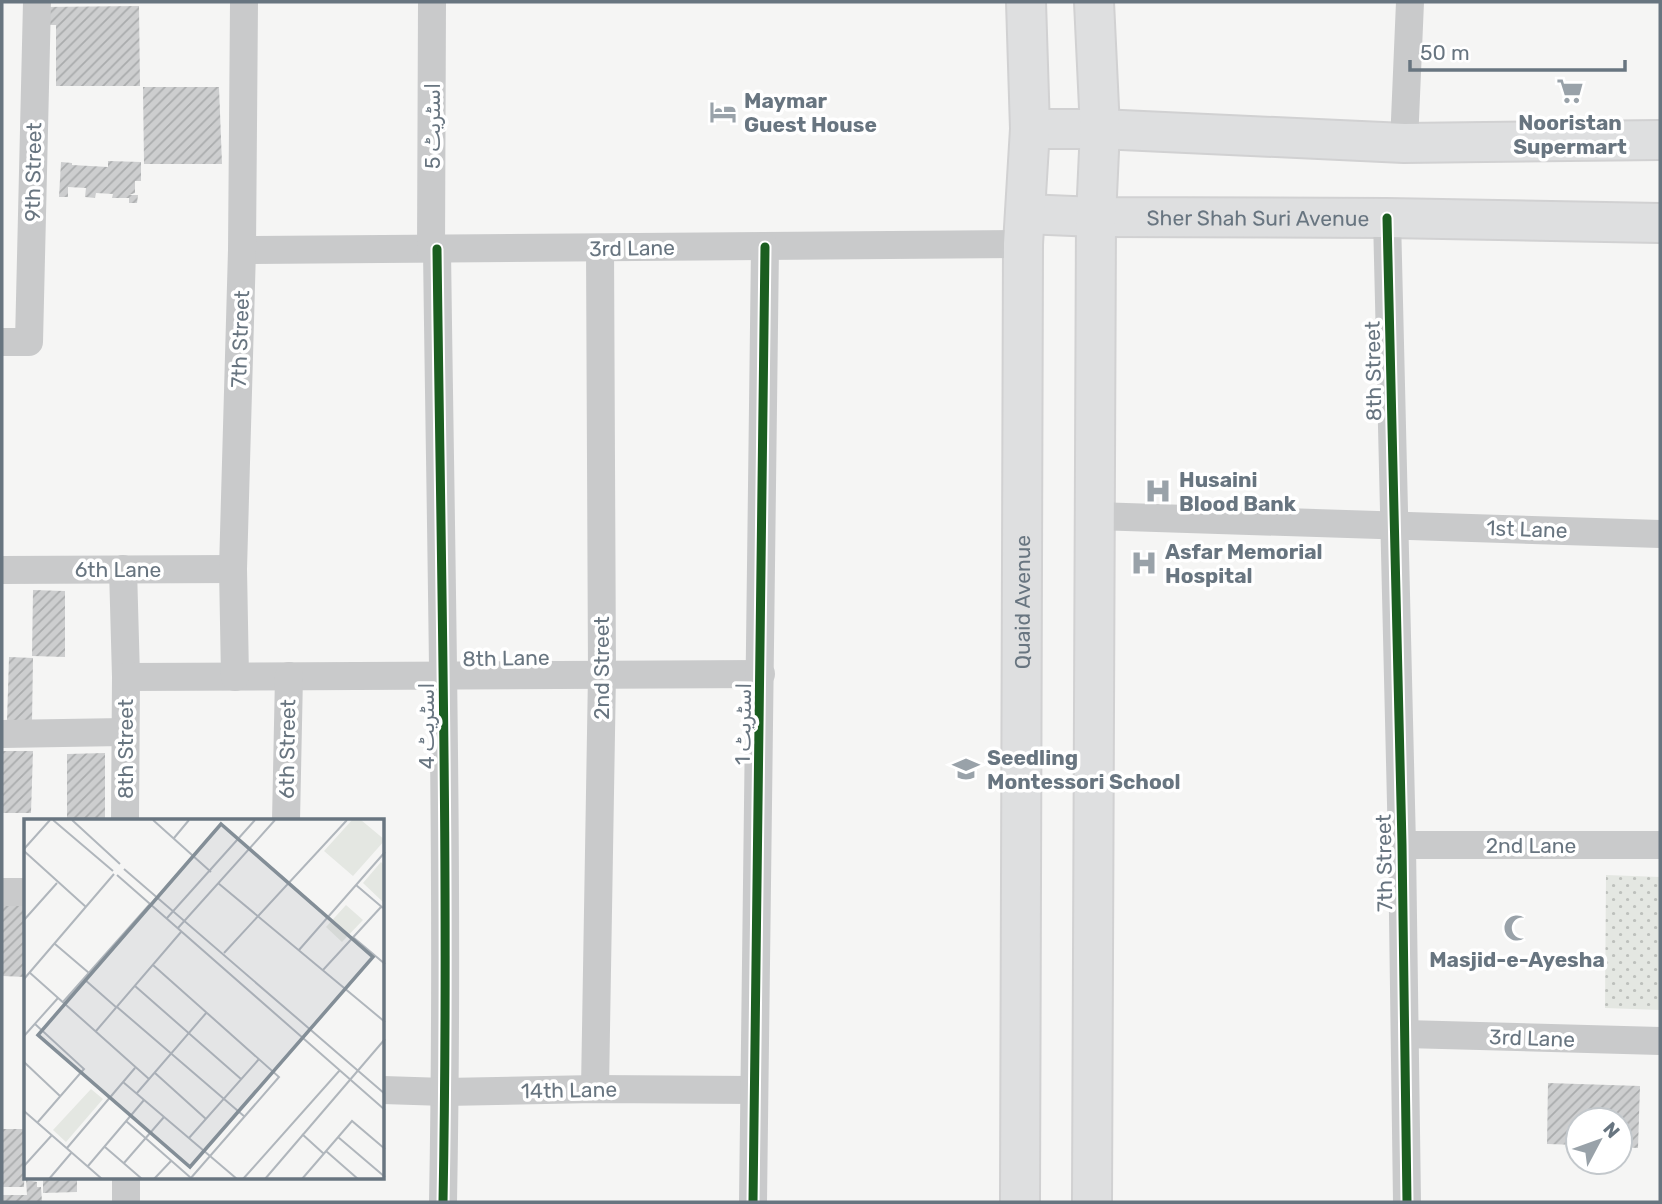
<svg xmlns="http://www.w3.org/2000/svg" width="1662" height="1204" font-family="Rubik,'Noto Sans Arabic',sans-serif">
<style>
.park{fill:url(#park-dots)}
.building{fill:url(#building-hatch)}
.lines{fill:none;stroke-linecap:round;stroke-linejoin:round}
.secondary-casing{stroke:#d1d1d2;stroke-width:42}
.street{stroke:#c9cacb;stroke-width:28}
.secondary{stroke:#dedfe0;stroke-width:38}
.cycleway-casing{stroke:#fff;stroke-width:13}
.cycleway{stroke:#1b5e20;stroke-width:9}
.labels{text-anchor:middle;dominant-baseline:central;stroke-width:7;stroke-linejoin:round;paint-order:stroke}
.poi-label{font-size:21px;font-weight:bold;fill:#687580;stroke:#fff;text-anchor:start}
.street-label{font-size:21px;fill:#687580;stroke:#fff}
.inset-road{fill:none;stroke:#b0b6bc;stroke-width:2}
.view{fill:#838e97;fill-opacity:0.15;stroke:#838e97;stroke-width:3.5}
.inset-edge{fill:none;stroke:#687580;stroke-width:3.5}
</style>
<defs>
<pattern id="park-dots" width="8" height="8" patternUnits="userSpaceOnUse" patternTransform="scale(1.75)"><rect width="8" height="8" fill="#e4e7e2"/><path d="M2 2h.1M6 6h.1" fill="none" stroke="#bdc0bc" stroke-width="1.8" stroke-linecap="round"/></pattern>
<pattern id="building-hatch" width="6" height="6" patternUnits="userSpaceOnUse" patternTransform="scale(1.75)"><rect width="6" height="6" fill="#cdcecf"/><path d="M-1 1l2-2M0 6l6-6M5 7l2-2" fill="none" stroke="#aaacad"/></pattern>
</defs>
<rect width="100%" height="100%" fill="#f5f5f4"/>
<!-- park -->
<path class="park" d="M1606,875L1660,877V1010L1605,1008Z"/>
<!-- building -->
<g class="building">
<path d="M139,6L140,86H56V25H44V7Z"/>
<path d="M143,87H219L222,164H144Z"/>
<path d="M108,161L141,162V181H135V193L129,195H138L137,203H129V198H112L113,194L96,193L95,198L85,197L86,188L68,187V197H59L61,162L72,163V165L108,167Z"/>
<path d="M33,590L65,591V657L32,656Z"/>
<path d="M9,657L33,658L32,723L7,722Z"/>
<path d="M2,751H33L31,813H2Z"/>
<path d="M105,753V818L67,820V754Z"/>
<path d="M2,906H26V977L2,976Z"/>
<path d="M1548,1083L1640,1086L1638,1148L1620,1147V1120H1578V1145L1547,1144Z"/>
<path d="M2,1129H26L24,1187H2Z"/>
<path d="M43,1178H77V1192L43,1193Z"/>
<path d="M26,1180L37,1182V1187H41L42,1202H2V1195H27Z"/>
</g>
<g class="lines">
<!-- secondary casing -->
<g class="secondary-casing">
<g id="secondary">
<path d="M1030,129H1100L1404,143L1660,140"/>
<path id="s1" d="M1025,214L1096,217L1387,218L1660,223"/>
<path id="s2" d="M1020,1202L1023,244L1030,129L1026,2"/>
<path d="M1092,1202L1096,217L1100,129L1094,2"/>
</g>
</g>
<!-- street -->
<g class="street">
<path d="M1404,143L1410,2"/>
<path d="M1387,218L1402,845L1407,1202"/>
<path d="M437,249C441,567 449,885 443,1202"/>
<path d="M242,250L1023,244"/>
<path d="M431,250L432,2"/>
<path d="M2,342H29L37,2"/>
<path d="M1095,516L1660,534"/>
<path d="M123,569L126,677L125,821"/>
<path d="M2,570L233,569"/>
<path d="M126,677L761,674"/>
<path d="M235,677L233,569L242,250L244,2"/>
<path d="M2,734L124,732"/>
<path d="M286,821L289,676"/>
<path d="M1402,845H1660"/>
<path d="M2,892H26"/>
<path d="M1405,1034L1660,1041"/>
<path d="M595,1089L602,674L600,248"/>
<path d="M383,1090L445,1092L595,1089L754,1090"/>
<path d="M126,1202V1178"/>
<path d="M753,1202L765,247"/>
</g>
<!-- secondary -->
<use href="#secondary" class="secondary"/>
<!-- cycleway casing -->
<g class="cycleway-casing">
<g id="cycleway">
<path d="M1387,218L1402,845L1407,1202"/>
<path d="M437,249C441,567 449,885 443,1202"/>
<path d="M753,1202L765,247"/>
</g>
</g>
<!-- cycleway -->
<use href="#cycleway" class="cycleway"/>
</g>
<!-- icons -->
<defs>
<g id="supermarket-bare" transform="scale(2.1)"><path d="M-6-5.5h2.5l.6 2H6L4.5 2H-2.5L-4.4-4H-6ZM-1.5 3.2a1.3 1.3 0 1 0 .1 0ZM3 3.2a1.3 1.3 0 1 0 .1 0Z" fill="#99a2a9" stroke="#fff" stroke-width="2.5" paint-order="stroke"/></g>
<g id="hotel-bare" transform="scale(2.1)"><path d="M-6-4.5h1.5V1H6V5H4.5V3h-9V5H-6ZM-4 0a1.8 1.8 0 1 1 3.6 0ZM.5 0V-2.5h3Q6-2.5 6 0Z" fill="#99a2a9" stroke="#fff" stroke-width="2.5" paint-order="stroke"/></g>
<g id="hospital-bare" transform="scale(2.1)"><path d="M-5-5h3v3.5h4V-5h3V5h-3V1.5h-4V5h-3Z" fill="#99a2a9" stroke="#fff" stroke-width="2.5" paint-order="stroke"/></g>
<g id="school-bare" transform="scale(2.1)"><path d="M0-5L7-2L0 1L-7-2ZM-4 1L0 2.5L4 1V4Q0 6-4 4Z" fill="#99a2a9" stroke="#fff" stroke-width="2.5" paint-order="stroke"/></g>
<g id="mosque-bare" transform="scale(2.1)"><path d="M3.5-4.9A6 6 0 1 0 3.5 4.9A5 5 0 1 1 3.5-4.9Z" fill="#99a2a9" stroke="#fff" stroke-width="2.5" paint-order="stroke"/></g>
</defs>
<g fill-rule="evenodd">
<use href="#supermarket-bare" x="1570" y="91"/>
<use href="#hotel-bare" x="723" y="112"/>
<use href="#hospital-bare" x="1158" y="491"/>
<use href="#hospital-bare" x="1144" y="563"/>
<use href="#school-bare" x="966" y="769"/>
<use href="#mosque-bare" x="1517" y="928"/>
</g>
<g class="labels">
<!-- poi labels -->
<g class="poi-label">
<text x="744" y="100">Maymar<tspan x="744" dy="24">Guest House</tspan></text>
<text x="1570" y="122" text-anchor="middle">Nooristan<tspan x="1570" dy="24">Supermart</tspan></text>
<text x="1179" y="479">Husaini<tspan x="1179" dy="24">Blood Bank</tspan></text>
<text x="1165" y="551">Asfar Memorial<tspan x="1165" dy="24">Hospital</tspan></text>
<text x="987" y="757">Seedling<tspan x="987" dy="24">Montessori School</tspan></text>
<text x="1517" y="959" text-anchor="middle">Masjid-e-Ayesha</text>
</g>
<!-- street labels -->
<g class="street-label">
<text transform="translate(432 126) rotate(-90)">اسٹریٹ 5</text>
<text transform="translate(33 172) rotate(-89)">9th Street</text>
<text stroke="none"><textPath href="#s1" startOffset="233">Sher Shah Suri Avenue</textPath></text>
<text transform="translate(632 248) rotate(-1)">3rd Lane</text>
<text transform="translate(240 339) rotate(-88)">7th Street</text>
<text transform="translate(1373 371) rotate(-91)">8th Street</text>
<text transform="translate(1527 529) rotate(2)">1st Lane</text>
<text x="118" y="569">6th Lane</text>
<text stroke="none"><textPath href="#s2" startOffset="600">Quaid Avenue</textPath></text>
<text transform="translate(506 658) rotate(-1)">8th Lane</text>
<text transform="translate(601 668) rotate(-90)">2nd Street</text>
<text transform="translate(743 724) rotate(-89)">اسٹریٹ 1</text>
<text transform="translate(426 726) rotate(-90)">اسٹریٹ 4</text>
<text transform="translate(125 749) rotate(-90)">8th Street</text>
<text transform="translate(287 749) rotate(-89)">6th Street</text>
<text x="1531" y="845">2nd Lane</text>
<text transform="translate(1384 863) rotate(-91)">7th Street</text>
<text transform="translate(1532 1038) rotate(2)">3rd Lane</text>
<text transform="translate(569 1090) rotate(-1)">14th Lane</text>
</g>
</g>
<!-- overview -->
<g transform="translate(24 819)">
<rect width="360" height="360" fill="#f5f5f4"/>
<path d="M328,1H337L361,21L329,57L300,32ZM357,43L360,46V84L339,64ZM322,86L339,101L318,123L302,108ZM67,270L79,280L42,323L29,311Z" fill="#e4e7e2"/>
<path class="inset-road" d="M29,1L89,52M48,1L96,45M129,1L187,53M150,19L165,1M0,30L26,1M0,32L62,88M100,50L361,275M93,56L361,291M194,64L361,203M332,66L359,89M143,99L231,1M0,101L33,64M154,109L251,1M330,119L361,145M31,125L65,154M275,131L361,33M200,134L323,1M129,146L255,258L166,360M299,151L357,88M5,153L125,260M0,160L90,55M60,160L93,189M111,167L217,260M39,183L126,85M93,188L221,298M11,205L60,250L13,304M72,212L157,113M0,217L34,179M0,243L36,277M131,254L182,300M99,263L213,360M113,274L183,193M0,292L78,360M102,302L167,359M278,315L300,335M314,318L361,358M165,319L235,240M81,328L118,360M43,329L111,249M302,332L334,360M100,344L140,298M0,347L28,316M64,347L120,281M25,360L48,333M130,360L147,342M219,360L316,251M241,360L361,220M278,360L328,302L361,330"/>
<path class="view" d="M197,5L349,138L166,348L14,216Z"/>
<rect width="360" height="360" class="inset-edge"/>
</g>
<!-- border -->
<rect width="1662" height="1204" fill="none" stroke="#687580" stroke-width="7"/>
<!-- north arrow -->
<g transform="translate(1599 1141) rotate(49)"><circle r="33" fill="#ffffff" stroke="#c3c8cc" stroke-width="2"/>
<path d="M0-5L12 26L0 18L-12 26Z" fill="#99a2a9"/>
<text y="-10" font-size="19" font-weight="bold" text-anchor="middle" fill="#687580">N</text>
</g>
<!-- scale -->
<path d="M1410 60v10h215v-10" fill="none" stroke="#687580" stroke-width="3.5"/>
<text x="1420" y="60" font-size="21" fill="#687580" stroke="#ffffff" stroke-width="5" paint-order="stroke">50 m</text>
</svg>
